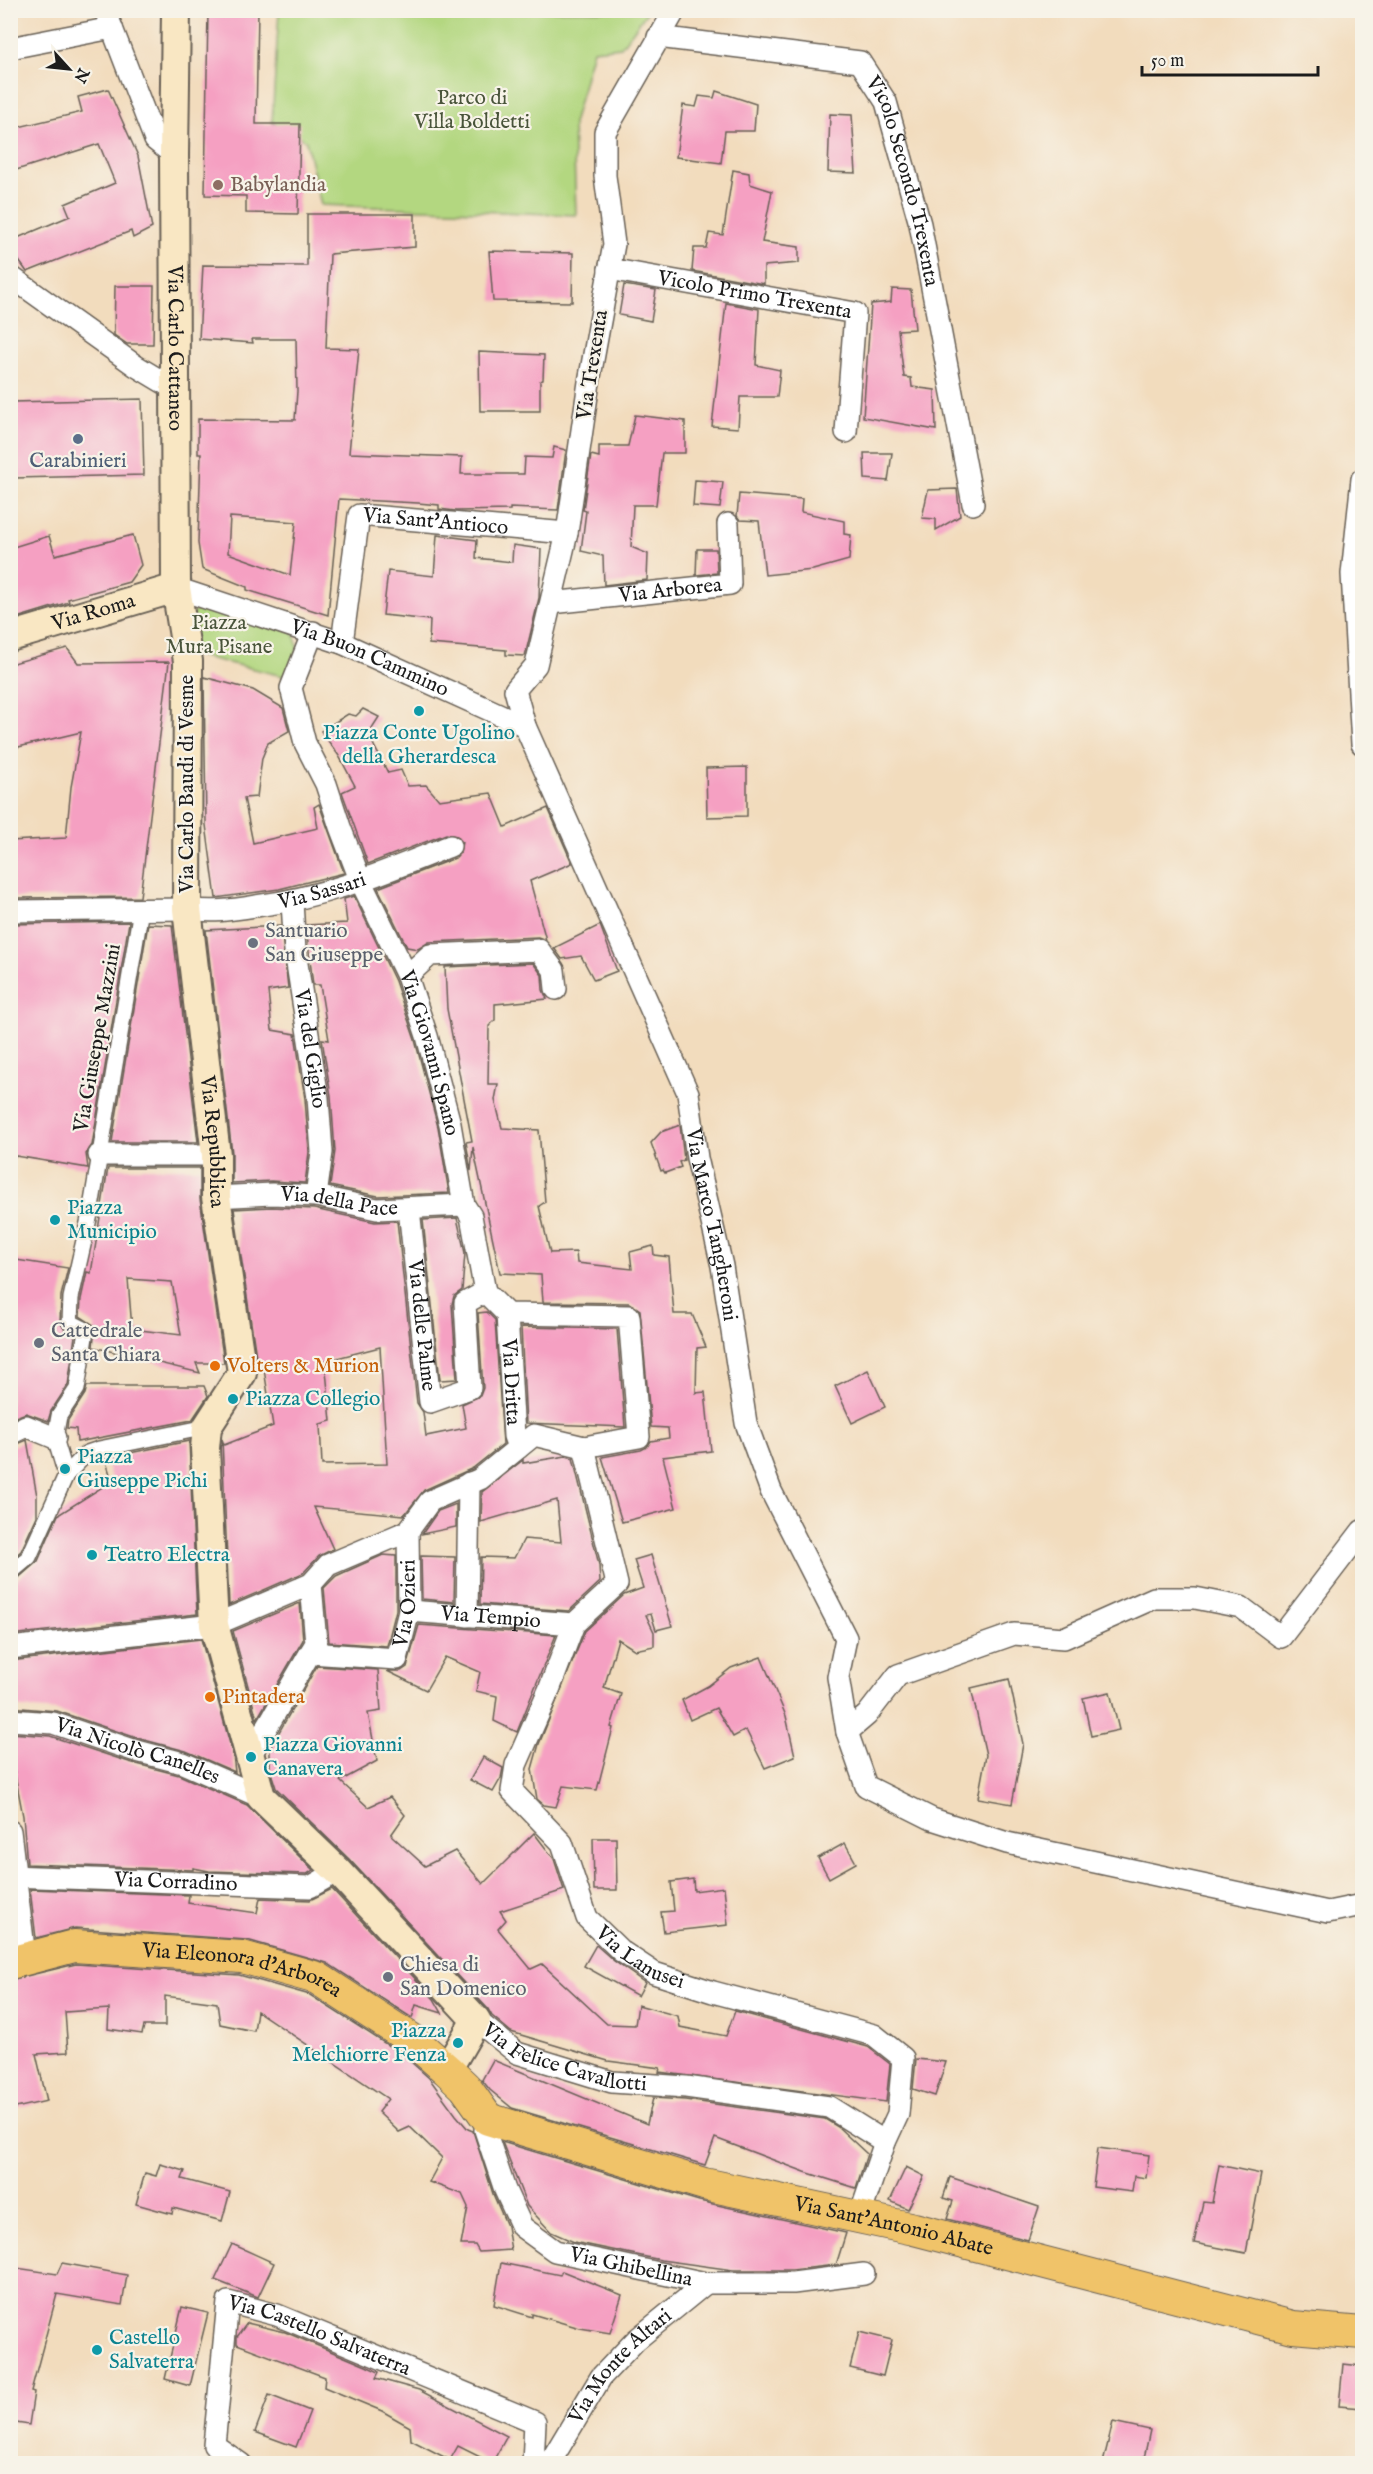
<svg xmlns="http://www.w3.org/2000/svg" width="1373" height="2474" font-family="'IM FELL English',serif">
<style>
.green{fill:#b3d780;stroke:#687a4e;stroke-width:1.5}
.building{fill:#f5a0c2;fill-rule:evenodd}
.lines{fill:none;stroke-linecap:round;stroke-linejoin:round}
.pedestrian-casing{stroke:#675f54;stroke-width:18}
.minor-casing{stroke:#675f54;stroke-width:24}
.secondary-casing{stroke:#675f54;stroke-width:32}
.primary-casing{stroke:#675f54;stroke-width:34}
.pedestrian{stroke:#fff;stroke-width:15}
.minor{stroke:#fff;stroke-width:21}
.secondary{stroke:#f9e7c3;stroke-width:28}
.primary{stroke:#f0c369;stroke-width:32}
.education-dot{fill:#8d6e63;stroke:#f7f3e8;stroke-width:2}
.service-dot{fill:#5c6f8a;stroke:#f7f3e8;stroke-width:2}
.culture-dot{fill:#0f9aa8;stroke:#f7f3e8;stroke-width:2}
.worship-dot{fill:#6b7280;stroke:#f7f3e8;stroke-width:2}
.food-dot{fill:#e8710a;stroke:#f7f3e8;stroke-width:2}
.labels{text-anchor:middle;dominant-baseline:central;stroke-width:4.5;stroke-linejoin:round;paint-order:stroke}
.park-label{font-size:21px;fill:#49543a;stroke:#f7f3e8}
.street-label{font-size:21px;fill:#1c1c1c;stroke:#f7f3e8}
.education-label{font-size:21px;fill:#785e54;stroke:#f7f3e8;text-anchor:start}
.service-label{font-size:21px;fill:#4e5e75;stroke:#f7f3e8}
.culture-label{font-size:21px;fill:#0d838f;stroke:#f7f3e8;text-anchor:start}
.worship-label{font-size:21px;fill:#5b616d;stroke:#f7f3e8;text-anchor:start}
.food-label{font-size:21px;fill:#c56008;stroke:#f7f3e8;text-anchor:start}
</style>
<rect width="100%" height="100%" fill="#f7f3e8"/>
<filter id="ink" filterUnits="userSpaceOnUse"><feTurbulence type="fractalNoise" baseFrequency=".0167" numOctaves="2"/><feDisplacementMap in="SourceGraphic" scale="12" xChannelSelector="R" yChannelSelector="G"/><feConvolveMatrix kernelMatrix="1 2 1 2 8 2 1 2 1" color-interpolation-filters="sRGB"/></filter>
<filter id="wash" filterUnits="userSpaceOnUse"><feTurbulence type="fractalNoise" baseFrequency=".008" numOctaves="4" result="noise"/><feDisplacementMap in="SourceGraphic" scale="24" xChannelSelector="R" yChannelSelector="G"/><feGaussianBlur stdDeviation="1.35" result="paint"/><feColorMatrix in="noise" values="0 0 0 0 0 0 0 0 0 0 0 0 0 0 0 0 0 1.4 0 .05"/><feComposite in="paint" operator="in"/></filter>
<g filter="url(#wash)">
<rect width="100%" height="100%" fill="#f2dcbd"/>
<!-- green -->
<g class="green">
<path d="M279,11H648L621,47L593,50L573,124L576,215L321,205L306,141L272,122Z"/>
<path d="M203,604L293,631L298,647L287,677L191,654L189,616Z"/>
</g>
<g id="blocks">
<!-- building -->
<g class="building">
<path d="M208,10H258L256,124H300L298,214L246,213V196L205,195Z"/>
<path d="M108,89L138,156L152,228L133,238L131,231L27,272L10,248V241L70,216L65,204L115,183L99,144L10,172V129L82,112L78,97Z"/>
<path d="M716,91L756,104L754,131H725L721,163L676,157L683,105L696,107L699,96L714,98Z"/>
<path d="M830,114L852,115L856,173L828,172Z"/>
<path d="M733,170L749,173L750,184L772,191L762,242L799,247V263L764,266V284L692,271L694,248H706L709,233L723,235Z"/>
<path d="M307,214H415V247L330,254L326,348L359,349L349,453L462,457L461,474H524L525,457L552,458L554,447L566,450L558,510L510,508V510L456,511L439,509V505L418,503L339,499L328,615L247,590V587L202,569L198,543L201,454H198V419L295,420L297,391L296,339H252L253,343L199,339L203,265L307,266ZM230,517L296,522L290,575L228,553Z"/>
<path d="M489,251L573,253L572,302L493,301Z"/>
<path d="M624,285L656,290L651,321L619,315Z"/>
<path d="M115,286H154L153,344H127L114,335Z"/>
<path d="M892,289L911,290L915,329L898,330L904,377L911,378L912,387L935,390L936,430L863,417L871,304L891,302Z"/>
<path d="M726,303L759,309L756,365L780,370L777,397H740L738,428L712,426Z"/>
<path d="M479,352L544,355L543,380L540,381V411H480Z"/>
<path d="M142,399L144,475L14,478L12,402Z"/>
<path d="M635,415L685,421V453H662L656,505H633L631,547L648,554L647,580L604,585L603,556L581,551L586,511L583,510L591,455L599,457V446H628Z"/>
<path d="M864,453H892L888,481L865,479Z"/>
<path d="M695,480L723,482L720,508L693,506Z"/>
<path d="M957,489L960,516L936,530V519L922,518L928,490Z"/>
<path d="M739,494L802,499L801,512L844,521V534L851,535L849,560L813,570L765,575L759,521L740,520L737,516Z"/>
<path d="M133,535L141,565L129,582L68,599L69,602L10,620V548L49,536L55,555Z"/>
<path d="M437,535L477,540L476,558L512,562L513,545L541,549L539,598L525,656L506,655V650L429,644L430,620L383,615L388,571L434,576Z"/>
<path d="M697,549H716L717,573L696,575Z"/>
<path d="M67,648L78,663L169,662L140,897L14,898V895H10V841L66,838L71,787L81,732L10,749V664Z"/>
<path d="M204,677L253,690L283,708L289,731L268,743L262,758L257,797L244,798L253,843L318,828L314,807L319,804L344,873L279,889L216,898L206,825Z"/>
<path d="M363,709L379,717L368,734L388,773L401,770L408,786L426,785L439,800L491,793L505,827L548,808L572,863L530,881L546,940L538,937L429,942L418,949L407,947L378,888L455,858L460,853L462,842L457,836L446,834L368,864L342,792L355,786L339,756L321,731L348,714L356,716Z"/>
<path d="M747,767V816L707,817L706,768Z"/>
<path d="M354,896L395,981L415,1040L438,1127L449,1193L378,1196L330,1186L335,1151L331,1096L322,1039L329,1040L320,985H313L306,925L347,923L344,899Z"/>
<path d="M129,922L92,1145L86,1154L88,1168L10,1155L12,924Z"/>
<path d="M148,924L172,925L198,1142H112Z"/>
<path d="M600,925L617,971L594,980L581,956L562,959L554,948Z"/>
<path d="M281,926L288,988L268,991L272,1030L295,1034L305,1099L309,1152L305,1183L271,1181L232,1183V1153L206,930Z"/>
<path d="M533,963L542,975L543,990L547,999L495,1004V1020L489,1026L488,1084H498L495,1100L502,1128L539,1130L545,1202L539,1206L550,1253L576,1252L577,1263L632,1269L630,1252L653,1246L654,1255L669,1257L674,1314H692L706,1347L697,1348L696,1393L705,1392L711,1451L663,1457L676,1508L622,1522L602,1457L641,1450L647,1447L651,1441L669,1438L668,1428L651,1427L640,1310L629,1303L543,1302L541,1275L500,1273L473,1147L471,1171L466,1142L472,1141L447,1009L445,967Z"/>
<path d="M680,1125L684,1160L679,1162L681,1167L665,1173L663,1170L661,1171L651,1143L661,1132Z"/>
<path d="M108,1168H200V1199L224,1363H196L200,1373L93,1347L95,1326L80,1316L81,1299L87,1272L91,1273ZM128,1279L172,1282L181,1335L132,1329Z"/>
<path d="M272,1207L314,1209L375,1222L397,1221L417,1403L423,1412L426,1436L466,1428L462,1404L480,1396L483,1388L478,1313L487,1312L495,1320L503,1444L473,1468L424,1490L404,1515L314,1507L333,1549L319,1556L303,1573L229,1605L222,1439L224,1445L273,1426L263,1363H257L234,1209ZM380,1347L387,1464L322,1465L320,1424L331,1421L325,1361Z"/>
<path d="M457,1218L465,1253L462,1290L454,1296L452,1304L457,1379L440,1380L423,1220Z"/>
<path d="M10,1259L68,1268L61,1296L60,1322L65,1330L75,1336L68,1385L51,1411L48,1421L26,1413L10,1419Z"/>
<path d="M521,1327L617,1329L625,1427L526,1423Z"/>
<path d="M868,1370L885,1407L852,1423L835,1386Z"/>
<path d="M87,1386H204L208,1396L192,1420L77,1442L76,1429L67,1428L68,1420L85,1394Z"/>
<path d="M27,1440L37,1496V1516L21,1551L10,1560V1447Z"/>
<path d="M189,1441L197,1614L10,1635V1583L16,1580L38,1561L58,1515L112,1481L105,1458Z"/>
<path d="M566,1456L573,1458L599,1565L600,1582L569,1611L480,1604L481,1557L514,1558L524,1539L561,1542L557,1500L481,1522L482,1492L523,1460V1463Z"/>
<path d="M456,1504V1527L422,1534L438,1511Z"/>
<path d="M383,1555L396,1556V1610L387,1646L329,1642L324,1588L336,1576Z"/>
<path d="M651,1555L672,1626L656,1630L651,1614L646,1615L654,1632V1646L635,1650L618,1639L604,1688L621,1694L611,1727L613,1728L597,1790L563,1786L556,1807L544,1805L537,1799L532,1769L539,1744L585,1631L624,1595L643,1588L634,1560Z"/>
<path d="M421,1556L455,1557L454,1602L422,1599Z"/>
<path d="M300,1603L303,1640L257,1719L233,1631Z"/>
<path d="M419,1625L556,1635L517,1732L494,1721L497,1696L476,1691L480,1672L445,1657L426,1690L387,1671H401L407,1667Z"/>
<path d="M201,1639L233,1755L235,1772L186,1751L137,1738L57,1711L10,1707V1661Z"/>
<path d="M761,1657L786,1716L795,1756L765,1768L746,1730L733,1737L716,1708L690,1720L682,1700L708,1686L731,1668Z"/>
<path d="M317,1666L378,1670L381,1711L368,1713L377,1761L340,1781L368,1807L390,1797L405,1815L391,1835L425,1866L455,1851L483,1884L534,1833L554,1859L564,1890L500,1911L506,1920L498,1929L531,1969L542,1964L607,2024L635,2025L638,2005L678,2016L680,2027L726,2036L735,2011L868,2047L890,2064L886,2102L659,2072L660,2068L608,2061L511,2032L492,2016L488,2009L349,1859L276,1788L270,1769V1748Z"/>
<path d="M1009,1679L1023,1744L1012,1804L978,1798L986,1755L971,1688Z"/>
<path d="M1110,1692L1119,1730L1091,1736L1083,1698Z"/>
<path d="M10,1733L50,1736L129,1762L179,1775L247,1805L313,1870L307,1874L209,1871L193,1868V1870L27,1864L23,1816L10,1748Z"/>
<path d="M483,1757L503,1768L501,1778L493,1792L470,1780Z"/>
<path d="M593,1838H616L617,1890H594Z"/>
<path d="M845,1843L856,1863L829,1878L818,1858Z"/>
<path d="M693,1879L694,1891L724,1887L728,1925L664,1932L661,1912L674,1911L671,1882Z"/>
<path d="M30,1889L189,1895L188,1903L257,1913L260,1898L310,1900L332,1889L434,1999L442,2013L416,2005L412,2018L327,1963L247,1940L75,1928L36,1938Z"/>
<path d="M596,1945L614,1961L645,1983L638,1996L584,1966Z"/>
<path d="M76,1964L239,1975L310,1995L403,2055L429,2078L456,2115L468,2129L473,2131L493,2194L507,2226L511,2250L479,2252L475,2245H461L468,2207L462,2194L429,2182L442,2158L410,2127L399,2132L378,2112L388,2099L257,2011L254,2031L220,2024L217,2003L165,1996V2026H144L142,2034L108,2029L109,2009L65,2012L68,2052L36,2054L47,2101L16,2108L10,2099V1980Z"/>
<path d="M916,2059L946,2062L935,2096L913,2089Z"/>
<path d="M493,2060L647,2124L653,2098L685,2100L825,2119L838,2127L867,2154L856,2188L805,2172L715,2138L705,2165L512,2108L490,2090L482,2080Z"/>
<path d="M502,2142L699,2201L846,2233L836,2265L792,2270H733L661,2260L574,2242L551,2232L527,2206Z"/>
<path d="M1098,2148L1149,2155L1146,2178L1134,2176L1132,2192L1093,2187Z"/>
<path d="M160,2164L185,2171L182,2179L230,2192L222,2221L173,2208L172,2214L136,2204L145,2173L156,2176Z"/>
<path d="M1219,2165L1261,2174L1246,2253L1194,2243L1203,2202L1212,2203Z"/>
<path d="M906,2167L924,2176L908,2209L890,2201Z"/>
<path d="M950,2177L1039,2207L1028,2240L947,2219L953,2201L943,2198Z"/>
<path d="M232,2244L274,2263L258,2297L215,2280Z"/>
<path d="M62,2263L127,2275L122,2305L57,2294L31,2391L34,2392L29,2425L10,2422V2267L57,2274Z"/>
<path d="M501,2263L560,2275L562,2271L622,2295L610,2333L580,2328L532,2314V2317L494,2305Z"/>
<path d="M182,2307L208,2313L190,2386L165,2379Z"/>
<path d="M247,2323L285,2332L366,2366L379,2372L376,2378L419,2390L507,2436L492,2463L458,2446L450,2460L411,2440L410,2427L382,2411L324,2387L325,2377L237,2344V2337Z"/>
<path d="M859,2332L892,2340L883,2376L850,2368Z"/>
<path d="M1343,2364L1362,2366V2408L1339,2406Z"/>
<path d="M269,2395L310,2411L296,2447L255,2432Z"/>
<path d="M1113,2422L1150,2430L1143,2463H1103Z"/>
</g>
</g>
</g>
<g filter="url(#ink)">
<use href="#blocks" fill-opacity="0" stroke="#675f54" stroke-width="1.5"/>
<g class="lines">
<!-- pedestrian casing -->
<g class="pedestrian-casing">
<g id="pedestrian">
<path d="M66,1475L55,1438L59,1416L77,1389L86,1330L70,1322L71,1298L90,1214L141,909"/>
<path d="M10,1573L29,1557L66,1475L87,1453L99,1449L207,1427"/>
</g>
</g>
<!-- minor casing -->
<g class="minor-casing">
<g id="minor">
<path d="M105,10L155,140L174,155"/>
<path id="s1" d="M675,10L605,132V176L614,244L589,382L567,533L536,665L515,690L525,726L688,1093L697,1158L722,1266L746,1423L771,1491L846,1638L838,1677L847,1732L866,1786L932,1819L1007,1843L1328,1912L1362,1905"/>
<path id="s2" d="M658,37L860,62L886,102L920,224L973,504"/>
<path d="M10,48L112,28"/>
<path id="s3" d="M609,269L855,313L846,432"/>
<path d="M10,276L136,366L176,390"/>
<path d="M1362,479L1352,574L1362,744"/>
<path id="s4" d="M176,588L342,643L525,726"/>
<path id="s5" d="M551,603L730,584L728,524"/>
<path id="s6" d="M313,632L291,688L305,743L326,784L340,827L361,882L407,976L427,1036L450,1124L464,1205L471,1216L485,1292"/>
<path id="s7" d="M342,643L359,515L567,533"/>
<path id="s8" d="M292,902L295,951L318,1098L322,1152L316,1196"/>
<path id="s9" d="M10,911L187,909C212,913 231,910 256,906C326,897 385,872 450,846"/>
<path d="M407,976L430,955L539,950L554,970L556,989"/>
<path d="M99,1155H216"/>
<path id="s10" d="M216,1197L272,1194L316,1196L377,1209L464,1205"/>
<path id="s11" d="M409,1209L430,1402L470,1388L465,1303L485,1292"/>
<path id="s12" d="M507,1314L514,1436L518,1448"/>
<path d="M10,1434L26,1426L55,1438"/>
<path id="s13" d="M584,1447L617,1584L574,1624L549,1690L516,1765L512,1791L562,1843L587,1918L621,1951L654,1973L713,1992L874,2035L903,2058L898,2114L885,2142L859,2218"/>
<path d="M408,1531L430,1501L480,1479L534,1435L584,1447L639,1437L629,1316L507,1314L485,1292"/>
<path id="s14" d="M409,1611L574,1624"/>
<path d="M467,1616L469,1483"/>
<path d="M10,1648L214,1625L311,1584L328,1565L408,1531"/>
<path id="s15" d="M310,1653L397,1659L409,1611L408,1531"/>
<path id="s16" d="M10,1720L53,1723L133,1750L183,1763L261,1797"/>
<path d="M847,1732L867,1715L898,1675L1014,1634L1064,1638L1154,1598H1195L1241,1607L1281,1637L1362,1531"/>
<path d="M250,1756L316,1643L311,1584"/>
<path d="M10,1831L25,1957"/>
<path id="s17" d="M10,1876L310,1887L338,1871"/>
<path id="s18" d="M476,2020L517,2053L612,2082L686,2087L829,2107L885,2142"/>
<path id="s19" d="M488,2119L485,2130L505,2190L522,2227L555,2251L706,2283H793L864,2274"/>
<path id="s20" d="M241,2464L214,2445L228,2302L277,2315L535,2422L533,2464"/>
<path id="s21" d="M549,2464L601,2377L636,2340L706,2283"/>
</g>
</g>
<!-- secondary casing -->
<g class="secondary-casing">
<g id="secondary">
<path id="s22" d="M176,10L174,155L176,588L188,661L187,909L216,1155V1197L242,1373L207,1427L205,1448L214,1625L261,1797L338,1871L476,2020L447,2070"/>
<path id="s23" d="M10,637L176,588"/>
</g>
</g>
<!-- primary casing -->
<g class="primary-casing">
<g id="primary">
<path id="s24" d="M10,1963L74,1946L242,1957L317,1978L374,2015L414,2041L447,2070L465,2087L488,2119L704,2184L914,2229L1293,2327L1362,2333"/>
</g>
</g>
<!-- pedestrian -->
<use href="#pedestrian" class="pedestrian"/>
<!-- minor -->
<use href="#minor" class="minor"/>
<!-- secondary -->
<use href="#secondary" class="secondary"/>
<!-- primary -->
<use href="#primary" class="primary"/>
</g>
</g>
<!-- markers -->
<circle class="education-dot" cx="218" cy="185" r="6"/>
<circle class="service-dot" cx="78" cy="439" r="6"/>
<g class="culture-dot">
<circle cx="419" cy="711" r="6"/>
<circle cx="55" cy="1220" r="6"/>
<circle cx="233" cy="1399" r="6"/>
<circle cx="65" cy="1469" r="6"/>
<circle cx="92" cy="1555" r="6"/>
<circle cx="251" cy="1757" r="6"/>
<circle cx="458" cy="2043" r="6"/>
<circle cx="97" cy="2350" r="6"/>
</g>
<g class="worship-dot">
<circle cx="253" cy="943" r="6"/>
<circle cx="39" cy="1343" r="6"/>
<circle cx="388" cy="1977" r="6"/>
</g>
<g class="food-dot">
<circle cx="215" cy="1366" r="6"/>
<circle cx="210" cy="1697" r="6"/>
</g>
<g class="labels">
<!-- park labels -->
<g class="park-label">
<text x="472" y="98">Parco di<tspan x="472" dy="24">Villa Boldetti</tspan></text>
<text x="219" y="623">Piazza<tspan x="219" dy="24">Mura Pisane</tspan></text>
</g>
<!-- street labels -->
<g class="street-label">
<text stroke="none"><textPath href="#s2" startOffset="332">Vicolo Secondo Trexenta</textPath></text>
<text stroke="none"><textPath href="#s3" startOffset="148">Vicolo Primo Trexenta</textPath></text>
<text stroke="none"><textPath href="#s22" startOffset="338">Via Carlo Cattaneo</textPath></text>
<text transform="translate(593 365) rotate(-81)">Via Trexenta</text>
<text stroke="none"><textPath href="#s7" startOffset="206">Via Sant'Antioco</textPath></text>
<text stroke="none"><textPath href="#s5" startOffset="120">Via Arborea</textPath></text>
<text stroke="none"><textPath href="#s23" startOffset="87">Via Roma</textPath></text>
<text stroke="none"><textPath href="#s4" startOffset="206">Via Buon Cammino</textPath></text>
<text transform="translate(187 784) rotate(-90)">Via Carlo Baudi di Vesme</text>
<text stroke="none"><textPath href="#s9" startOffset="314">Via Sassari</textPath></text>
<text transform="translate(98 1038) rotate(-80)">Via Giuseppe Mazzini</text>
<text stroke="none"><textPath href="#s8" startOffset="148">Via del Giglio</textPath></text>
<text stroke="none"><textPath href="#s6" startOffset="452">Via Giovanni Spano</textPath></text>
<text stroke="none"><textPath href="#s22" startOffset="1134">Via Repubblica</textPath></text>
<text stroke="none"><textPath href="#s10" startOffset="124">Via della Pace</textPath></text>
<text stroke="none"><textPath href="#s1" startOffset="1287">Via Marco Tangheroni</textPath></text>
<text stroke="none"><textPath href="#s11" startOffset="117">Via delle Palme</textPath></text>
<text stroke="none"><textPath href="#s12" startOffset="68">Via Dritta</textPath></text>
<text stroke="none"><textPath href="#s15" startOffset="144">Via Ozieri</textPath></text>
<text stroke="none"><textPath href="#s14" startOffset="82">Via Tempio</textPath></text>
<text stroke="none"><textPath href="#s16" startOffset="132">Via Nicolò Canelles</textPath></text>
<text stroke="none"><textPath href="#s17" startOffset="166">Via Corradino</textPath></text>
<text stroke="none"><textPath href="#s13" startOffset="597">Via Lanusei</textPath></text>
<text stroke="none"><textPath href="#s24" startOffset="237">Via Eleonora d'Arborea</textPath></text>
<text stroke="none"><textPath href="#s18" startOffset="99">Via Felice Cavallotti</textPath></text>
<text stroke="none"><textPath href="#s24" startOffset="956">Via Sant'Antonio Abate</textPath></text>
<text stroke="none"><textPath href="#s19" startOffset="234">Via Ghibellina</textPath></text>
<text stroke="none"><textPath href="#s20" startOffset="274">Via Castello Salvaterra</textPath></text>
<text stroke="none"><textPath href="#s21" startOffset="122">Via Monte Altari</textPath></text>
</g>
<!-- education labels -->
<g class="education-label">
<text x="230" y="185">Babylandia</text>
</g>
<!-- service labels -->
<g class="service-label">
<text x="78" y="461">Carabinieri</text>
</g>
<!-- culture labels -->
<g class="culture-label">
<text x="419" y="733" text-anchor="middle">Piazza Conte Ugolino<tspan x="419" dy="24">della Gherardesca</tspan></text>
<text x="67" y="1208">Piazza<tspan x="67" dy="24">Municipio</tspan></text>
<text x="245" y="1399">Piazza Collegio</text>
<text x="77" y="1457">Piazza<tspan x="77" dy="24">Giuseppe Pichi</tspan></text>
<text x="104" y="1555">Teatro Electra</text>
<text x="263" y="1745">Piazza Giovanni<tspan x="263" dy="24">Canavera</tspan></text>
<text x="446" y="2031" text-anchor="end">Piazza<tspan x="446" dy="24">Melchiorre Fenza</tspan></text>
<text x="109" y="2338">Castello<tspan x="109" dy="24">Salvaterra</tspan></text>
</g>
<!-- worship labels -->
<g class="worship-label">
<text x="265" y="931">Santuario<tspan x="265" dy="24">San Giuseppe</tspan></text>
<text x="51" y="1331">Cattedrale<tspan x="51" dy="24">Santa Chiara</tspan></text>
<text x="400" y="1965">Chiesa di<tspan x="400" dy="24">San Domenico</tspan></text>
</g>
<!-- food labels -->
<g class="food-label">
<text x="227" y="1366">Volters &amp; Murion</text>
<text x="222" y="1697">Pintadera</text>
</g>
</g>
<!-- margin -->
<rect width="1373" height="2474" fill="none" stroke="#f7f3e8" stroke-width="36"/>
<!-- north arrow -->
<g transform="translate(69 69) rotate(117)" stroke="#f7f3e8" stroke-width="4.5" paint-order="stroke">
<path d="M0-4.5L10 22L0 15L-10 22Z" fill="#1c1c1c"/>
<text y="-9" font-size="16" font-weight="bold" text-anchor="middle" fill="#1c1c1c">N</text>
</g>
<!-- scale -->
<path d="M1142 66v9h176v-9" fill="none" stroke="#1c1c1c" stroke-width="3"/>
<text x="1151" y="66" font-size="18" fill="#1c1c1c" stroke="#f7f3e8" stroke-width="4.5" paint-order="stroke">50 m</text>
</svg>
